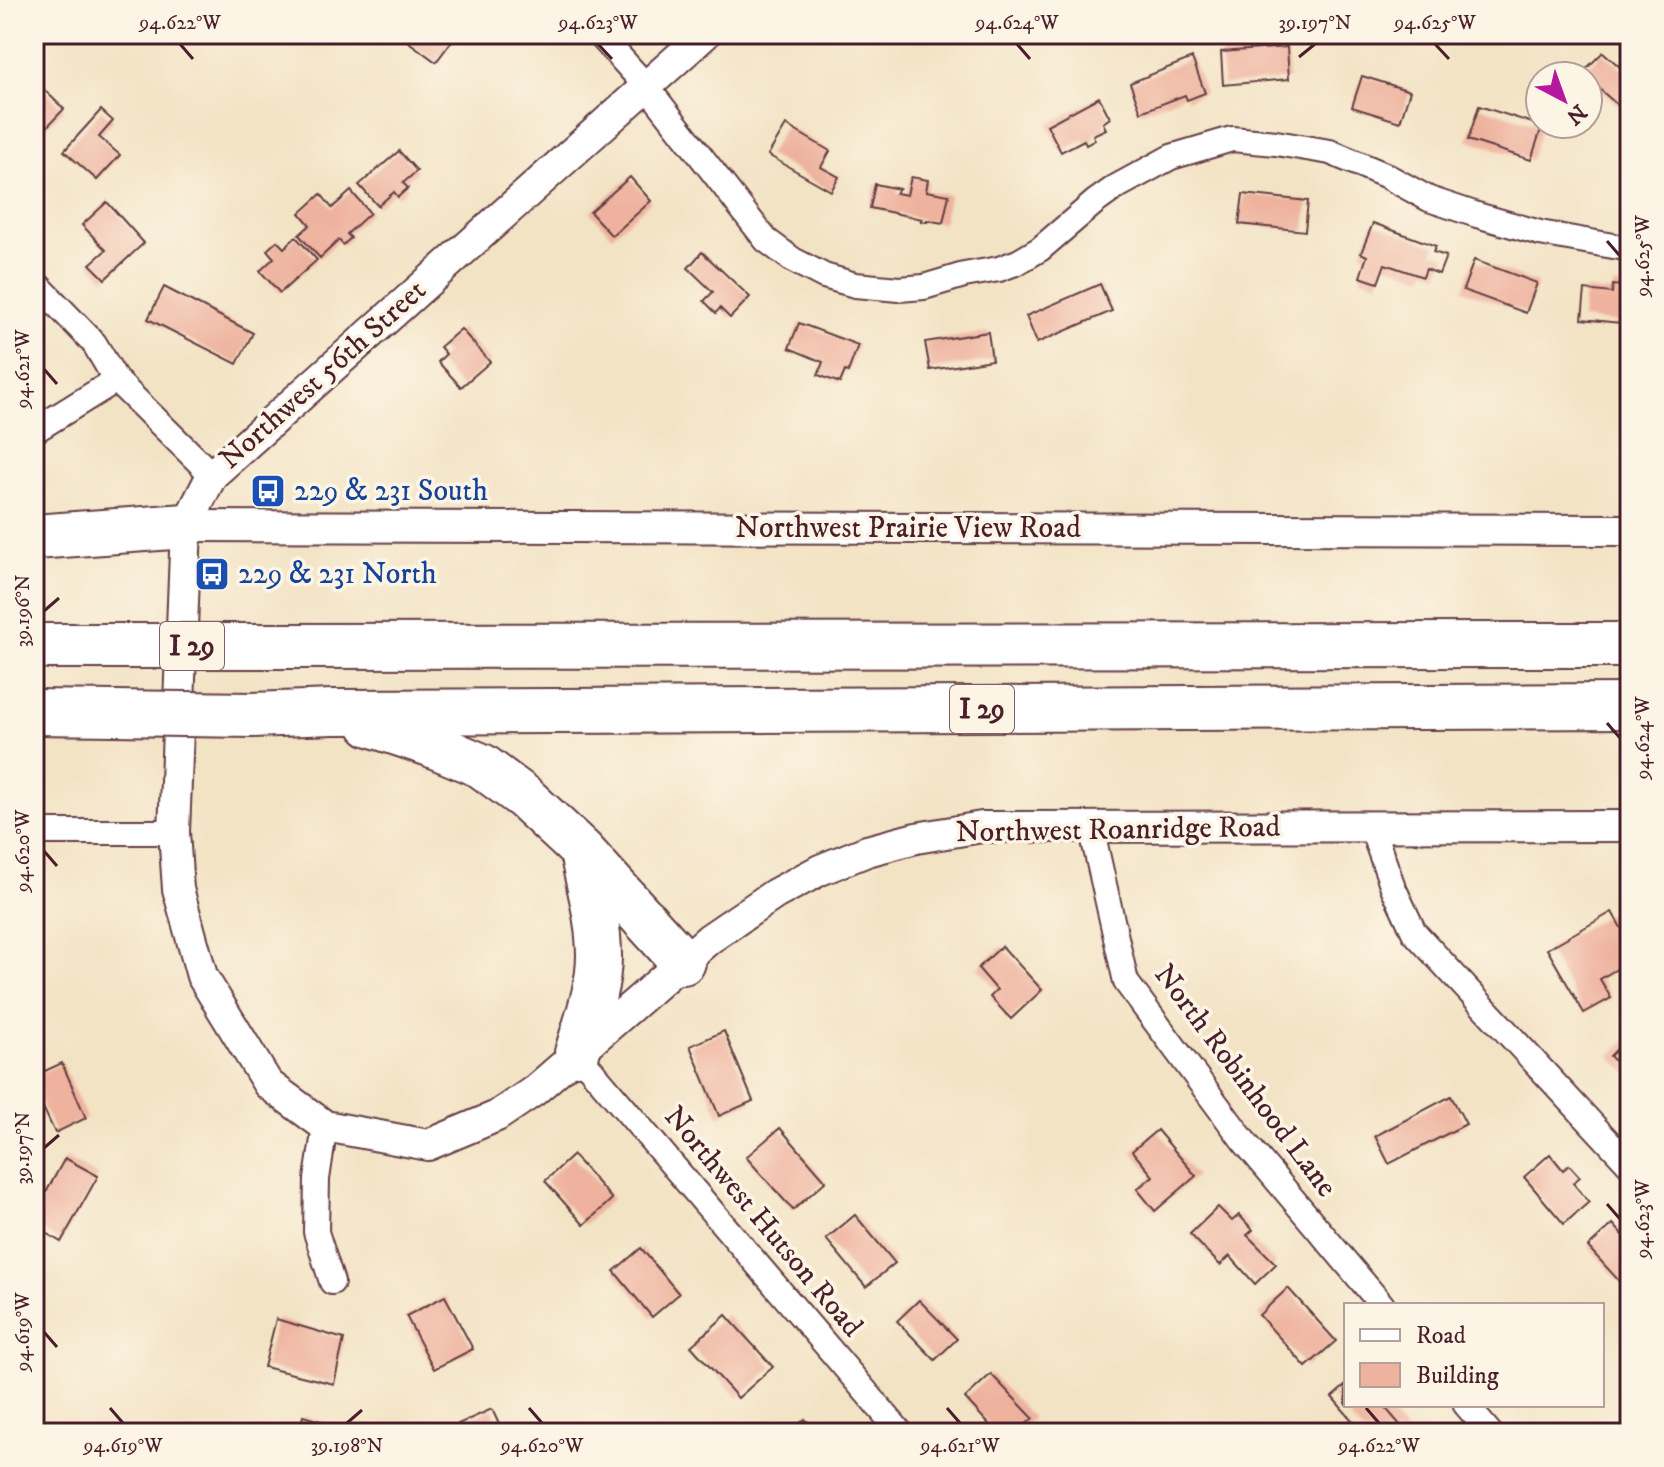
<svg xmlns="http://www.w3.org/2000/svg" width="1664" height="1467" font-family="'IM FELL DW Pica',serif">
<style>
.building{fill:#eeb29e}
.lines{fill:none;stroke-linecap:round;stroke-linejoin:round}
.minor-casing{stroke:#633c42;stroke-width:28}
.tertiary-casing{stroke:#633c42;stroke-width:34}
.motorway-casing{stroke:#633c42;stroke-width:48}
.minor{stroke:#fff;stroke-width:24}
.tertiary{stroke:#fff;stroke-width:30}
.motorway{stroke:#fff;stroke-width:44}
.motorway-bridge-casing{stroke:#633c42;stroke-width:48;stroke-linecap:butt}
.motorway-bridge{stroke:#fff;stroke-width:44}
.ticks{fill:none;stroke:#4a1f2b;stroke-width:3}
.labels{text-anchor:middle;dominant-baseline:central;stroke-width:7;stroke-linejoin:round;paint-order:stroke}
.shield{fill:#fcf5e5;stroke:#7f5f63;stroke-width:2}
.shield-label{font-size:28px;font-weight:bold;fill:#4a1f2b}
.street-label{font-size:30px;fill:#4a1f2b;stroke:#fcf5e5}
.transit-label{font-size:30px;fill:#164399;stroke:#fcf5e5;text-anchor:start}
.neatline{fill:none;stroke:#4a1f2b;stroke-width:3}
.ticks-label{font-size:20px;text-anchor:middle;fill:#4a1f2b}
</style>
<rect width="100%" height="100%" fill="#fcf5e5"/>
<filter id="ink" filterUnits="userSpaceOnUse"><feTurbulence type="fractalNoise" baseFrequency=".0125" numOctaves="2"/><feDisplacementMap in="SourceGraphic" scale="16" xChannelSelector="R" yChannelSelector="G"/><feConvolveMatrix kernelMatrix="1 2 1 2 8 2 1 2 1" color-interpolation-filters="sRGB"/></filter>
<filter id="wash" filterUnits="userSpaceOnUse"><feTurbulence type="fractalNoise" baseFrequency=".006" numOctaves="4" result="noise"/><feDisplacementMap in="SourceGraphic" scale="32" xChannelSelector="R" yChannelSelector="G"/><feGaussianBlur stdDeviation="1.8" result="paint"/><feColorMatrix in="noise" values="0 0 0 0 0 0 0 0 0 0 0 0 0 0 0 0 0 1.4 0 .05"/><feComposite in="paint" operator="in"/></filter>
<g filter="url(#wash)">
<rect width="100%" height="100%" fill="#f3e3c5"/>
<g id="blocks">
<!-- building -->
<g class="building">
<path d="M398,34H448L454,38L436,62Z"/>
<path d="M1286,34H1311V43L1286,44Z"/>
<path d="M1287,47L1289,79L1223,85L1221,52Z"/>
<path d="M1603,52L1630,76V116L1588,79V76L1582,73Z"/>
<path d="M1192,58L1205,93L1187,100L1185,95L1141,112L1130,83Z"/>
<path d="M1362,76L1410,91L1400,122L1352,107Z"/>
<path d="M34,80L64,109L43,131L34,122Z"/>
<path d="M1099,97L1110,118L1103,123L1106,129L1093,135L1095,140L1086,145L1084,140L1061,152L1047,125Z"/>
<path d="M1479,106L1542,126L1531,160L1468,140Z"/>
<path d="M101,110L113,121L99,137L120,155L97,180L64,151Z"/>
<path d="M786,125L830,151L821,167L839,177L831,191L768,155Z"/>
<path d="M399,151L417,171L403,183L408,188L398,197L394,192L378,206L359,185Z"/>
<path d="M630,177L651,201L612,236L590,212Z"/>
<path d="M911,177L928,180L926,191L949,195L943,223L927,220V222L921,221L922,219L870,208L875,184L899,189L896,193L907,195Z"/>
<path d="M351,191L370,213L347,234L351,238L343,245L339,240L320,258L299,235L310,225L300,213L321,194L332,208Z"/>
<path d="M1243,194L1308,201L1305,231L1239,224Z"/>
<path d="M107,202L144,243L105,279L90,264L106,250L82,225Z"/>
<path d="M1373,223L1436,246L1433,252L1446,256L1439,274L1426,269L1423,277L1385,264L1378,283L1360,277L1367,256L1361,253Z"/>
<path d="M296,237L317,260L280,293L260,271L274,258L267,250L277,241L284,248Z"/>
<path d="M702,252L750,297L730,318L720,308L716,313L704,301L713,292L688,268Z"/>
<path d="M1474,260L1537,283L1526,313L1463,290Z"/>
<path d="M1100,284L1112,311L1037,343L1026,316Z"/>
<path d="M1613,285L1630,287V324L1582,319L1585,290L1612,293Z"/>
<path d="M164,287L253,333L237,364L148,319Z"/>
<path d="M799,323L858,345L848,372L845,371L840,383L818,375L823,362L789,348Z"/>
<path d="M461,329L490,362L461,387L438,362L446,354L440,347Z"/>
<path d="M988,332L992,360L930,370L925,342Z"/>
<path d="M1612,912L1630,943V961L1600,979L1611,998L1584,1013L1547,949Z"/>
<path d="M1002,946L1042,990L1011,1019L990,997L997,990L978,968Z"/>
<path d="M724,1031L753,1101L719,1116L690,1046Z"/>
<path d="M1630,1036V1076L1610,1056Z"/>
<path d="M62,1063L86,1118L55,1133L34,1088V1076Z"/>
<path d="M1451,1096L1466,1124L1389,1164L1375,1136Z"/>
<path d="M780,1128L826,1181L793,1210L746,1157Z"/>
<path d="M1157,1130L1196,1176L1155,1211L1137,1189L1153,1176L1132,1151Z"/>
<path d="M1550,1154L1563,1170L1569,1165L1580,1177L1573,1183L1589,1202L1564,1224L1524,1177Z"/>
<path d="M573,1155L612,1199L584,1225L545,1181Z"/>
<path d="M65,1158L98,1176L61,1242L34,1226V1214Z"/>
<path d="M1218,1207L1232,1221L1239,1215L1253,1230L1247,1235L1276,1264L1255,1284L1230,1256L1220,1265L1190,1234Z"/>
<path d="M855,1215L895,1263L866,1287L826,1239Z"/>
<path d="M1613,1224L1630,1243V1293L1588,1247Z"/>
<path d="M641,1248L679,1294L652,1317L614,1271Z"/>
<path d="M1288,1288L1336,1341L1306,1367L1259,1315Z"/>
<path d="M445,1296L473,1349L434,1369L406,1316Z"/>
<path d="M919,1300L957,1339L935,1360L897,1321Z"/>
<path d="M726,1315L773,1367L738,1398L691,1346Z"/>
<path d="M276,1319L344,1339L334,1384L264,1367Z"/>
<path d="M991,1374L1033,1418L1017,1433H997L965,1398Z"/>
<path d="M1346,1385V1405H1383L1407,1433H1363L1332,1397Z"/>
<path d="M492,1409L503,1433H462L458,1424Z"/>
<path d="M303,1416L357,1432V1433H298Z"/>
<path d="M805,1419L817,1433H789Z"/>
</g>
</g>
</g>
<g filter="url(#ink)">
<use href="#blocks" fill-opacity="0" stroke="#633c42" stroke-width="2"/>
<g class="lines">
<!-- minor casing -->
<g class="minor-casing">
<g id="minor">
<path d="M599,34L647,87L766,240L793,260L824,276L855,285L899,289L924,287L964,275L999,269L1018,262L1040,249L1095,202L1116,187L1171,157L1232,139L1276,143L1330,152L1385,175L1429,199L1477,215L1540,233L1630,249"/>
<path d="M34,281L94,343L116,380L212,475"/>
<path d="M34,431L116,380"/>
<path d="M1371,826L1393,887L1414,932L1630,1165"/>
<path d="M1091,827L1126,982L1243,1140L1382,1305"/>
<path d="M34,832H174"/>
<path d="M577,1053L901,1433"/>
<path d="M325,1126L317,1179L316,1232L332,1282"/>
<path d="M1466,1405L1490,1433"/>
</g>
</g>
<!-- tertiary casing -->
<g class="tertiary-casing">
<g id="tertiary">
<path d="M705,34L212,475L186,526L174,832L178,889L202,976L268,1084L325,1126L428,1145L497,1116L534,1091L709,939L775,894L820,870L867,851L916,838L982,827L1630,826"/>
<path d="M186,526L1630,530"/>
</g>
</g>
<!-- motorway casing -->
<g class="motorway-casing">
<g id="motorway">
<path d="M34,537L186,526"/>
<path d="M34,646H110"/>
<path d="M273,646L1630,645"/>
<path d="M34,712L115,713"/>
<path d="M252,715L333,712L1630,706"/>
<path d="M370,724L430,744L482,766L524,797L581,850L683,962"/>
<path d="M577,1053C586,1022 599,988 599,956C599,921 589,886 582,852"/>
</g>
</g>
<!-- minor -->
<use href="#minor" class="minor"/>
<!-- tertiary -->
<use href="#tertiary" class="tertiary"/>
<!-- motorway -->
<use href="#motorway" class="motorway"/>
<!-- motorway-bridge casing -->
<g class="motorway-bridge-casing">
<g id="motorway-bridge">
<path d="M110,646H273"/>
<path d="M115,713L252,715"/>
</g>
</g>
<!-- motorway-bridge -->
<use href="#motorway-bridge" class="motorway-bridge"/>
</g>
</g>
<!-- ticks -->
<path class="ticks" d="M180,44L193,59M598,44L612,59M1017,44L1030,59M1435,44L1449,59M1299,57L1315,44M1607,241L1620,256M44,369L57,384M44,611L59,598M1607,723L1620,738M44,851L57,866M44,1148L59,1135M1607,1204L1620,1219M44,1332L57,1347M110,1408L123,1423M529,1408L542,1423M947,1408L960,1423M1366,1408L1379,1423M347,1423L362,1410"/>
<!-- icons -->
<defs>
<g id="bus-square" transform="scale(1.8)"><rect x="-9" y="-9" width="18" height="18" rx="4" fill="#1a4fb4" stroke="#fcf5e5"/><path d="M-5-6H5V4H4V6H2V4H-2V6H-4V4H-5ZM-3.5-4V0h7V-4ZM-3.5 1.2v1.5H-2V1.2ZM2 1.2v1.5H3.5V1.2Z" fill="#fff"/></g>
</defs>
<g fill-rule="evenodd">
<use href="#bus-square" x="268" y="491"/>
<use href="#bus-square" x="212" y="574"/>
</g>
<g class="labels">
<!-- shield labels -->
<g class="shield">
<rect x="160" y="622" width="64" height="48" rx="6"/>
<rect x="950" y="685" width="64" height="48" rx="6"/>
</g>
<g class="shield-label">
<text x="192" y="646">I 29</text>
<text x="982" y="709">I 29</text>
</g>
<!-- street labels -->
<g class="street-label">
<text transform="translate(323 375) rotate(-42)">Northwest 56th Street</text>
<text x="908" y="528">Northwest Prairie View Road</text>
<text transform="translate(1118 830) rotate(-1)">Northwest Roanridge Road</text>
<text transform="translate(1245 1081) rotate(53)">North Robinhood Lane</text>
<text transform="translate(763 1222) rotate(50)">Northwest Hutson Road</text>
</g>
<!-- transit labels -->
<g class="transit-label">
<text x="294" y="491">229 &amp; 231 South</text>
<text x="238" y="574">229 &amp; 231 North</text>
</g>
</g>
<!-- margin -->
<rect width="1664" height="1467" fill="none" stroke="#fcf5e5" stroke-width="88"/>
<!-- legend -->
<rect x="1344" y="1303" width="260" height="104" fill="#fcf5e5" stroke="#b59f9b" stroke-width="2"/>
<rect x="1360" y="1329" width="40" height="12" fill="#ffffff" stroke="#b59f9b" stroke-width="2"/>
<text x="1416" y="1343" font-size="24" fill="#4a1f2b">Road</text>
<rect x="1360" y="1363" width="40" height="24" fill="#eeb29e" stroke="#b59f9b" stroke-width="2"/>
<text x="1416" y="1383" font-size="24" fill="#4a1f2b">Building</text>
<!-- north arrow -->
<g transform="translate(1564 100) rotate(139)"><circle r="38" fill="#fcf5e5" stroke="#b59f9b" stroke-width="2"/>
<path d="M0-6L14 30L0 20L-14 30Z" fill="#b5179e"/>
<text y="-12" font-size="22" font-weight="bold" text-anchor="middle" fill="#4a1f2b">N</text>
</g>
<rect x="44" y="44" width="1576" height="1379" class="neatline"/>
<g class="ticks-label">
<text x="180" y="29">94.622°W</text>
<text x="598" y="29">94.623°W</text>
<text x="1017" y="29">94.624°W</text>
<text x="1315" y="29">39.197°N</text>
<text x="1435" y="29">94.625°W</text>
<text transform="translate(1642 256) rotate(-90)" y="7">94.625°W</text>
<text transform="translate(22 369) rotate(-90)" y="7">94.621°W</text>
<text transform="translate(22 611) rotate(-90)" y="7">39.196°N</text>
<text transform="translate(1642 738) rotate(-90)" y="7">94.624°W</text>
<text transform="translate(22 851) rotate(-90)" y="7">94.620°W</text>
<text transform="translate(22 1148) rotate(-90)" y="7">39.197°N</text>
<text transform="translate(1642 1219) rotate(-90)" y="7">94.623°W</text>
<text transform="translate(22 1332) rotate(-90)" y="7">94.619°W</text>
<text x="123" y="1452">94.619°W</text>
<text x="347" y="1452">39.198°N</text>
<text x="542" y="1452">94.620°W</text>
<text x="960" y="1452">94.621°W</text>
<text x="1379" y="1452">94.622°W</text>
</g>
</svg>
